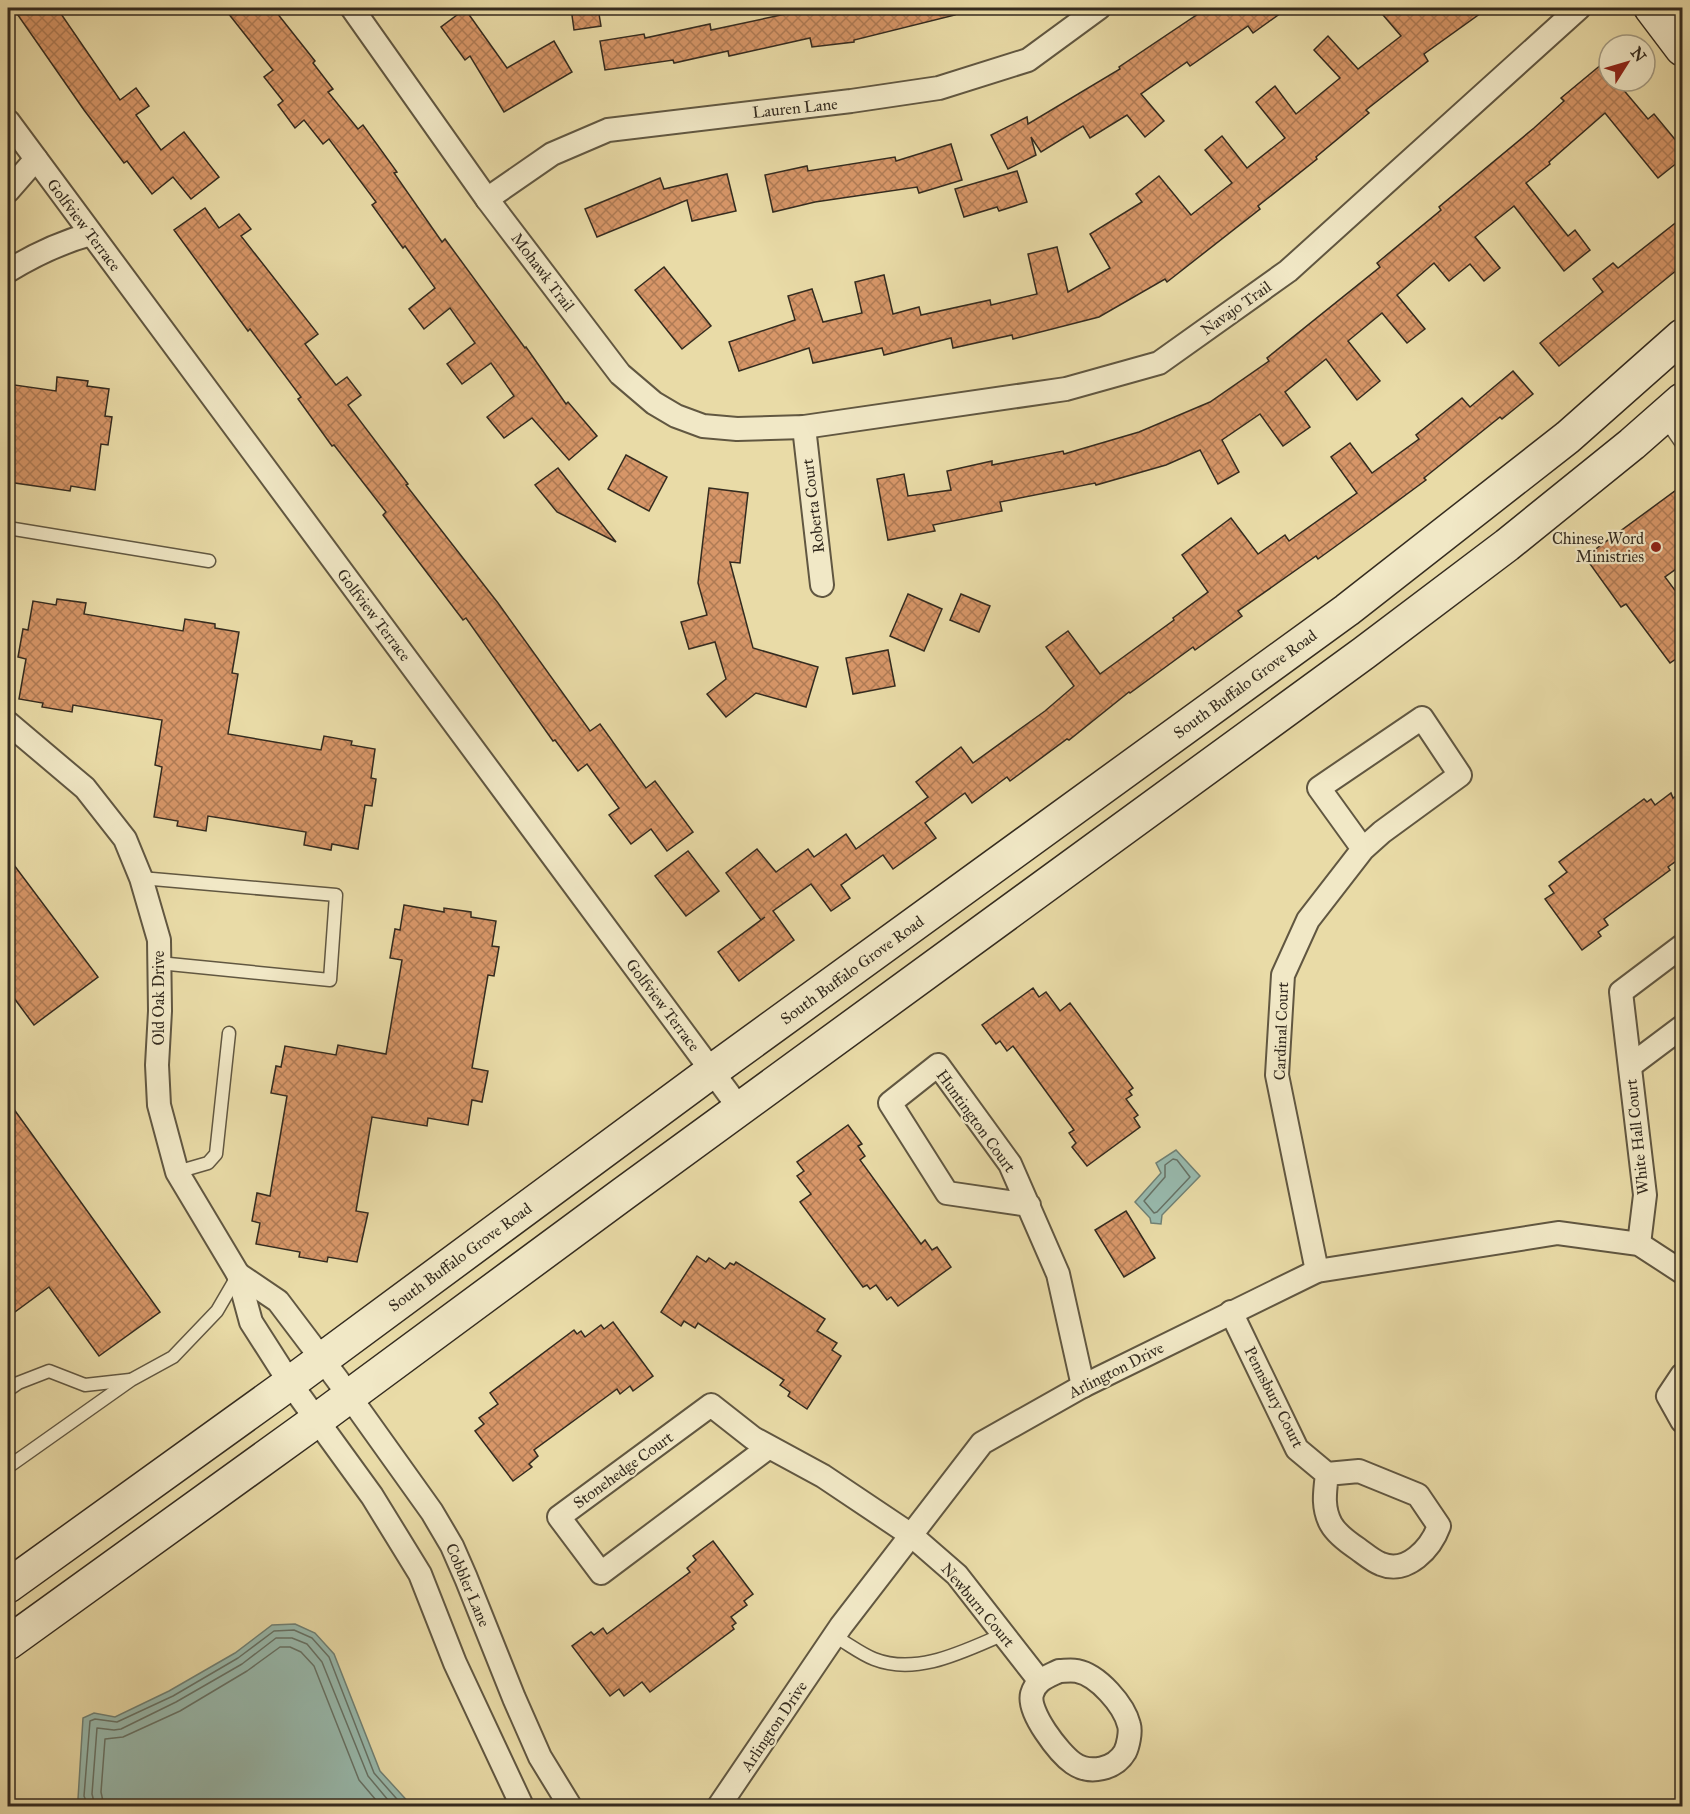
<svg xmlns="http://www.w3.org/2000/svg" width="1690" height="1814" font-family="'IM FELL Great Primer',serif">
<style>
.water{fill:#98baae;stroke:#708175;stroke-width:1.5}
.lines{fill:none;stroke-linecap:round;stroke-linejoin:round}
.shore{stroke:#667266;stroke-width:1.5}
.building{fill:url(#building-cross-hatch);stroke:#342b1f;stroke-width:1.5}
.lane-casing{stroke:#615741;stroke-width:15}
.street-casing{stroke:#615741;stroke-width:26}
.secondary-casing{stroke:#342b1f;stroke-width:36}
.lane{stroke:#f1e8c6;stroke-width:12}
.street{stroke:#f1e8c6;stroke-width:22}
.secondary{stroke:#f1e8c6;stroke-width:33}
.poi-dot{fill:#8f2418;stroke:#f1e8c6;stroke-width:2}
.labels{text-anchor:middle;dominant-baseline:central;stroke-width:4.5;stroke-linejoin:round;paint-order:stroke}
.street-label{font-size:16px;fill:#342b1f;stroke:#f1e8c6}
.poi-label{font-size:16px;fill:#342b1f;stroke:#f1e8c6;text-anchor:end}
</style>
<defs>
<pattern id="building-cross-hatch" width="8" height="8" patternUnits="userSpaceOnUse" patternTransform="scale(1.5)"><rect width="8" height="8" fill="#d79668"/><path d="M0 0l8 8M0 8l8-8" fill="none" stroke="#af7b55"/></pattern>
</defs>
<rect width="100%" height="100%" fill="#e9dba7"/>
<filter id="stains"><feTurbulence type="fractalNoise" baseFrequency=".00333" numOctaves="4"/><feColorMatrix values="0 0 0 0 .2 0 0 0 0 .09 0 0 0 0 .02 0 0 0 .5 -.17"/></filter>
<radialGradient id="worn" r=".72"><stop offset=".6" stop-color="#630" stop-opacity="0"/><stop offset="1" stop-color="#630" stop-opacity=".3"/></radialGradient>
<!-- water -->
<g class="water">
<path d="M1176,1150L1200,1176L1162,1215L1161,1224L1151,1223L1150,1218L1135,1202L1161,1173L1156,1163Z"/>
<path d="M295,1624L315,1633L334,1654L380,1771L412,1806H83L78,1799L83,1718L94,1713L115,1717L169,1691L235,1653L272,1625Z"/>
</g>
<g class="lines">
<!-- shore -->
<g class="shore">
<path d="M1173,1159L1177,1160L1190,1177L1157,1212L1154,1213L1144,1201L1165,1177V1165Z"/>
<path d="M88,1806L84,1796L90,1721L95,1719L117,1722L173,1696L238,1658L274,1631L294,1630L312,1638L329,1657L374,1773L403,1806"/>
<path d="M95,1806L92,1794L97,1728L114,1730L121,1729L176,1702L242,1664L276,1638H292L307,1644L322,1662L368,1776L393,1806"/>
<path d="M104,1806L101,1792L105,1739L123,1737L180,1711L247,1671L280,1647H290L301,1652L314,1666L359,1780L381,1806"/>
</g>
</g>
<!-- building -->
<g class="building">
<path d="M13,8H57L120,100L136,88L149,106L136,115L161,150L184,132L219,177L191,199L173,177L152,194L127,161L124,163L84,110Z"/>
<path d="M224,8H273L315,61L313,63L333,89L328,92L358,129L363,125L397,172L394,173L442,242L445,239L525,348L526,347L566,404L568,402L597,436L569,460L532,418L504,438L487,417L514,396L491,363L462,384L447,364L475,343L450,308L424,329L409,309L435,288L405,246L403,248L372,205L376,202L329,139L323,144L304,120L295,128L278,105L283,101L264,77L273,70Z"/>
<path d="M571,8H598L601,26L574,30Z"/>
<path d="M814,8H954L955,15L854,40V42L812,47L810,38L729,56L728,51L674,63L673,60L605,70L600,41L644,34L645,38L710,24L711,30Z"/>
<path d="M1207,8H1288L1253,33L1248,26L1190,66L1187,62L1141,94L1164,121L1145,137L1127,115L1090,138L1083,126L1041,152L1031,137L1036,155L1008,169L991,135L1027,117L1028,124L1120,69L1119,67Z"/>
<path d="M1377,8H1488L1424,54L1428,61L1366,110L1369,113L1316,157L1317,159L1258,206L1260,209L1167,282L1165,279L1099,317L1013,339L1012,335L953,348L951,338L884,355L882,348L813,363L809,348L739,371L729,342L795,320L788,296L812,289L823,322L862,313L855,282L884,275L893,314L919,307L921,315L990,300L991,305L1037,294L1028,254L1057,247L1068,292L1110,268L1090,234L1142,202L1136,194L1159,176L1191,215L1232,183L1205,150L1222,136L1247,168L1285,138L1256,102L1275,86L1296,114L1340,78L1314,50L1328,36L1358,69L1401,36Z"/>
<path d="M465,9L507,68L554,41L572,72L504,112L470,56L465,60L441,27Z"/>
<path d="M1602,64L1609,72V81H1616L1648,119L1654,114L1683,149V158L1658,178L1605,113L1549,162L1550,164L1526,183L1568,236L1575,230L1590,250L1564,271L1514,206L1475,237L1500,268L1484,281L1470,264L1449,281L1434,263L1397,295L1425,329L1407,343L1382,313L1348,341L1380,381L1357,400L1326,359L1285,392L1310,427L1283,446L1260,414L1222,440L1239,472L1218,484L1200,450L1166,465L1096,485L1095,483L1000,502L1002,511L933,525L935,531L888,540L877,479L904,474L908,496L951,490L947,471L992,461V465L1063,451L1064,454L1139,432L1210,402L1269,361L1267,358L1380,267L1377,263L1441,210L1439,207L1534,128L1564,101L1561,98Z"/>
<path d="M951,144L962,180L919,193L917,187L815,202L773,212L765,175L807,166L808,171L895,157L896,161Z"/>
<path d="M1017,171L1027,202L999,211L997,207L964,217L955,189Z"/>
<path d="M727,174L736,211L692,221L687,200L597,237L585,209L660,178L664,189Z"/>
<path d="M205,208L219,228L239,214L251,229L241,236L318,334L305,344L336,385L347,377L361,395L348,405L408,484L406,485L498,603L590,731L600,724L646,788L655,781L693,832L667,851L651,829L631,844L609,815L619,808L587,764L578,771L555,740L553,741L466,618L463,620L383,515L386,512L334,445L332,446L298,399L301,397L250,329L248,331L174,230Z"/>
<path d="M1683,217V265L1559,366L1540,343L1603,292L1593,279L1613,263L1618,268Z"/>
<path d="M664,267L711,326L682,349L635,290Z"/>
<path d="M1513,371L1533,394L1502,419L1500,417L1424,478L1426,480L1365,525L1318,559L1316,556L1238,611L1242,616L1195,650L1193,647L1130,693L1129,692L1069,740L1067,739L1010,781L1007,777L972,803L965,793L925,823L936,838L893,869L883,855L841,885L850,898L831,911L811,884L773,911L794,940L739,981L718,952L765,917L761,920L726,873L757,849L776,872L808,849L814,857L846,834L856,849L928,797L916,782L961,747L973,763L1045,711L1074,686L1046,647L1068,631L1100,674L1174,620L1173,618L1208,592L1182,555L1231,518L1258,554L1285,535L1289,541L1357,493L1331,457L1350,443L1372,473L1419,439L1416,435L1462,398L1470,407Z"/>
<path d="M57,377L88,381L87,386L109,389L105,416L112,417L108,445L101,444L95,490L71,486L70,491L8,482V384L56,391Z"/>
<path d="M626,455L667,477L649,511L608,489Z"/>
<path d="M558,468L616,542L557,512L535,485Z"/>
<path d="M1683,485V564L1665,577L1683,601V654L1670,663L1626,604L1621,607L1585,557Z"/>
<path d="M709,488L748,493L740,563L730,562L753,648L818,667L806,707L756,693L726,717L707,694L726,679L715,642L689,649L681,622L707,615L698,583Z"/>
<path d="M908,594L942,609L924,651L890,636Z"/>
<path d="M961,594L990,606L979,632L950,620Z"/>
<path d="M57,599L86,603L84,614L183,631L185,619L215,624V628L239,632L232,673L238,674L228,734L321,750L324,736L352,741L351,745L375,749L371,778L376,779L372,806L365,805L358,849L332,844L331,850L304,845L306,832L208,816L206,831L177,826L178,821L154,817L162,767L155,765L162,720L73,705L72,712L42,707L43,703L19,699L26,659L18,657L23,629L28,630L33,601L56,605Z"/>
<path d="M888,650L895,686L853,694L846,658Z"/>
<path d="M1683,791V856L1668,867L1670,870L1604,919L1608,925L1598,932L1601,936L1582,950L1545,899L1554,893L1549,886L1567,872L1559,862L1644,799L1647,802L1651,799L1655,805L1671,793L1673,798Z"/>
<path d="M688,851L719,891L686,916L655,876Z"/>
<path d="M8,857L98,977L34,1025L8,990Z"/>
<path d="M404,905L444,912V908L471,912V917L496,921L492,946L499,947L494,976L488,975L472,1068L488,1071L482,1102L472,1100L468,1125L428,1118L427,1126L372,1117L356,1211L368,1213L357,1262L328,1257L327,1262L299,1257L300,1252L256,1244L260,1223L252,1221L257,1193L270,1196L287,1096L271,1093L276,1066L281,1067L285,1046L336,1055L338,1045L386,1054L402,960L390,958L395,929L400,930Z"/>
<path d="M1033,988L1039,997L1046,992L1060,1011L1070,1003L1133,1088L1129,1091L1132,1095L1126,1099L1138,1115L1134,1118L1140,1127L1087,1166L1072,1147L1076,1143L1069,1133L1074,1130L1013,1046L1007,1051L1000,1041L996,1044L982,1025Z"/>
<path d="M8,1101L160,1312L99,1356L49,1287L8,1317Z"/>
<path d="M848,1125L862,1144L858,1146L865,1156L860,1160L921,1244L925,1240L932,1250L937,1247L951,1267L898,1306L891,1297L887,1300L876,1285L870,1289L867,1285L863,1287L800,1202L811,1194L797,1176L804,1171L797,1162Z"/>
<path d="M1126,1211L1155,1258L1124,1277L1095,1230Z"/>
<path d="M697,1256L706,1262L709,1258L725,1269L730,1263L734,1265L736,1262L825,1319L817,1331L837,1343L832,1350L841,1356L807,1409L788,1396L790,1392L780,1385L784,1380L698,1323L695,1328L684,1321L681,1326L661,1312Z"/>
<path d="M613,1322L653,1376L633,1391L630,1386L620,1394L617,1389L534,1450L538,1456L529,1464L532,1467L513,1481L475,1431L484,1424L479,1418L498,1404L490,1393L574,1330L577,1334L581,1331L585,1337L601,1325L604,1329Z"/>
<path d="M713,1541L753,1594L744,1601L747,1605L731,1617L736,1623L732,1626L734,1629L650,1692L642,1682L624,1696L619,1689L610,1696L572,1646L591,1632L594,1635L603,1628L607,1634L690,1572L687,1568L696,1560L693,1556Z"/>
</g>
<g class="lines">
<!-- lane casing -->
<g class="lane-casing">
<g id="lane">
<path d="M1664,418L1682,444"/>
<path d="M8,528L209,561"/>
<path d="M141,878L336,895L330,980L159,963"/>
<path d="M177,1172L208,1163L216,1154L229,1033"/>
<path d="M8,1390L18,1383L49,1371L85,1385L130,1380"/>
<path d="M8,1467L131,1380L173,1357L217,1311L238,1275"/>
<path d="M834,1636C847,1643 861,1654 874,1659C917,1676 964,1651 1004,1634"/>
</g>
</g>
<!-- street casing -->
<g class="street-casing">
<g id="street">
<path d="M352,8L487,199L620,374L654,403L676,416L703,426L737,429L804,427L1066,389L1159,363L1288,271L1579,8"/>
<path d="M8,121L740,1109"/>
<path d="M8,191L36,159"/>
<path d="M487,199L552,154L608,130L851,101L939,88L1028,60L1099,8"/>
<path d="M8,271C34,255 62,242 91,234"/>
<path d="M804,427L822,585"/>
<path d="M8,723L85,788L125,839L141,878L159,940L160,1011L157,1065L159,1105L177,1172L238,1274L251,1322L290,1383L372,1496L420,1574L455,1663L522,1806"/>
<path d="M1630,1066L1682,1027"/>
<path d="M1029,1205L947,1193L890,1103L938,1065L1010,1164L1058,1274L1083,1386"/>
<path d="M1639,1244L1645,1195L1621,992L1682,946"/>
<path d="M1317,1271L1277,1075L1283,975L1308,920L1363,849L1382,832L1460,775L1422,718L1319,788L1363,849"/>
<path d="M238,1274L278,1301L337,1379L432,1512L452,1546L466,1578L514,1698L540,1757L570,1806"/>
<path d="M1231,1312L1297,1449L1327,1474L1359,1471L1418,1495L1439,1526C1431,1548 1407,1575 1381,1564C1373,1561 1365,1554 1358,1549C1349,1543 1336,1533 1331,1524C1322,1508 1325,1491 1327,1474"/>
<path d="M1682,1375L1668,1396L1682,1421"/>
<path d="M769,1447L601,1573L559,1517L711,1405L753,1438L823,1476L911,1535L957,1575L1039,1680"/>
<path d="M1059,1671C1064,1671 1071,1670 1077,1671C1098,1675 1124,1705 1129,1725C1131,1732 1128,1746 1125,1752C1115,1769 1090,1775 1073,1763C1059,1753 1027,1712 1032,1694C1036,1680 1047,1677 1059,1671Z"/>
<path d="M719,1806L841,1626L982,1443L1083,1386L1317,1271L1558,1233L1639,1244L1682,1272"/>
</g>
</g>
<!-- secondary casing -->
<g class="secondary-casing">
<g id="secondary">
<path d="M1651,8L1682,49"/>
<path d="M8,1586L290,1383L712,1071L1347,610L1568,437L1682,336"/>
<path d="M8,1643L317,1420L623,1194L1364,653L1507,545L1632,444L1682,400"/>
</g>
</g>
<!-- lane -->
<use href="#lane" class="lane"/>
<!-- street -->
<use href="#street" class="street"/>
<!-- secondary -->
<use href="#secondary" class="secondary"/>
</g>
<!-- markers -->
<circle class="poi-dot" cx="1656" cy="547" r="6"/>
<g class="labels">
<!-- street labels -->
<g class="street-label">
<text transform="translate(795 108) rotate(-6)">Lauren Lane</text>
<text transform="translate(84 225) rotate(53)">Golfview Terrace</text>
<text transform="translate(543 272) rotate(53)">Mohawk Trail</text>
<text transform="translate(1236 308) rotate(-35)">Navajo Trail</text>
<text transform="translate(813 506) rotate(-97)">Roberta Court</text>
<text transform="translate(374 615) rotate(53)">Golfview Terrace</text>
<text transform="translate(1245 684) rotate(-36)">South Buffalo Grove Road</text>
<text transform="translate(852 970) rotate(-36)">South Buffalo Grove Road</text>
<text transform="translate(158 998) rotate(-90)">Old Oak Drive</text>
<text transform="translate(663 1005) rotate(53)">Golfview Terrace</text>
<text transform="translate(1281 1031) rotate(-88)">Cardinal Court</text>
<text transform="translate(976 1121) rotate(54)">Huntington Court</text>
<text transform="translate(1637 1137) rotate(-96)">White Hall Court</text>
<text transform="translate(460 1257) rotate(-36)">South Buffalo Grove Road</text>
<text transform="translate(1116 1370) rotate(-27)">Arlington Drive</text>
<text transform="translate(1274 1397) rotate(63)">Pennsbury Court</text>
<text transform="translate(623 1470) rotate(-36)">Stonehedge Court</text>
<text transform="translate(468 1585) rotate(67)">Cobbler Lane</text>
<text transform="translate(978 1605) rotate(50)">Newburn Court</text>
<text transform="translate(774 1726) rotate(-56)">Arlington Drive</text>
</g>
<!-- poi labels -->
<g class="poi-label">
<text x="1644" y="538">Chinese Word<tspan x="1644" dy="18">Ministries</tspan></text>
</g>
</g>
<!-- margin -->
<rect width="1690" height="1814" fill="none" stroke="#e9dba7" stroke-width="30"/>
<rect x="9" y="9" width="1672" height="1796" fill="none" stroke="#342b1f" stroke-width="3"/>
<rect x="15" y="15" width="1660" height="1784" fill="none" stroke="#342b1f" stroke-width="1.5"/>
<!-- north arrow -->
<g transform="translate(1627 63) rotate(53)"><circle r="28" fill="#f1e8c6" stroke="#a59c83" stroke-width="1.5"/>
<path d="M0-4.5L10 22L0 15L-10 22Z" fill="#8f2418"/>
<text y="-9" font-size="16" font-weight="bold" text-anchor="middle" fill="#342b1f">N</text>
</g>
<rect width="100%" height="100%" filter="url(#stains)"/>
<rect width="100%" height="100%" fill="url(#worn)"/>
</svg>
